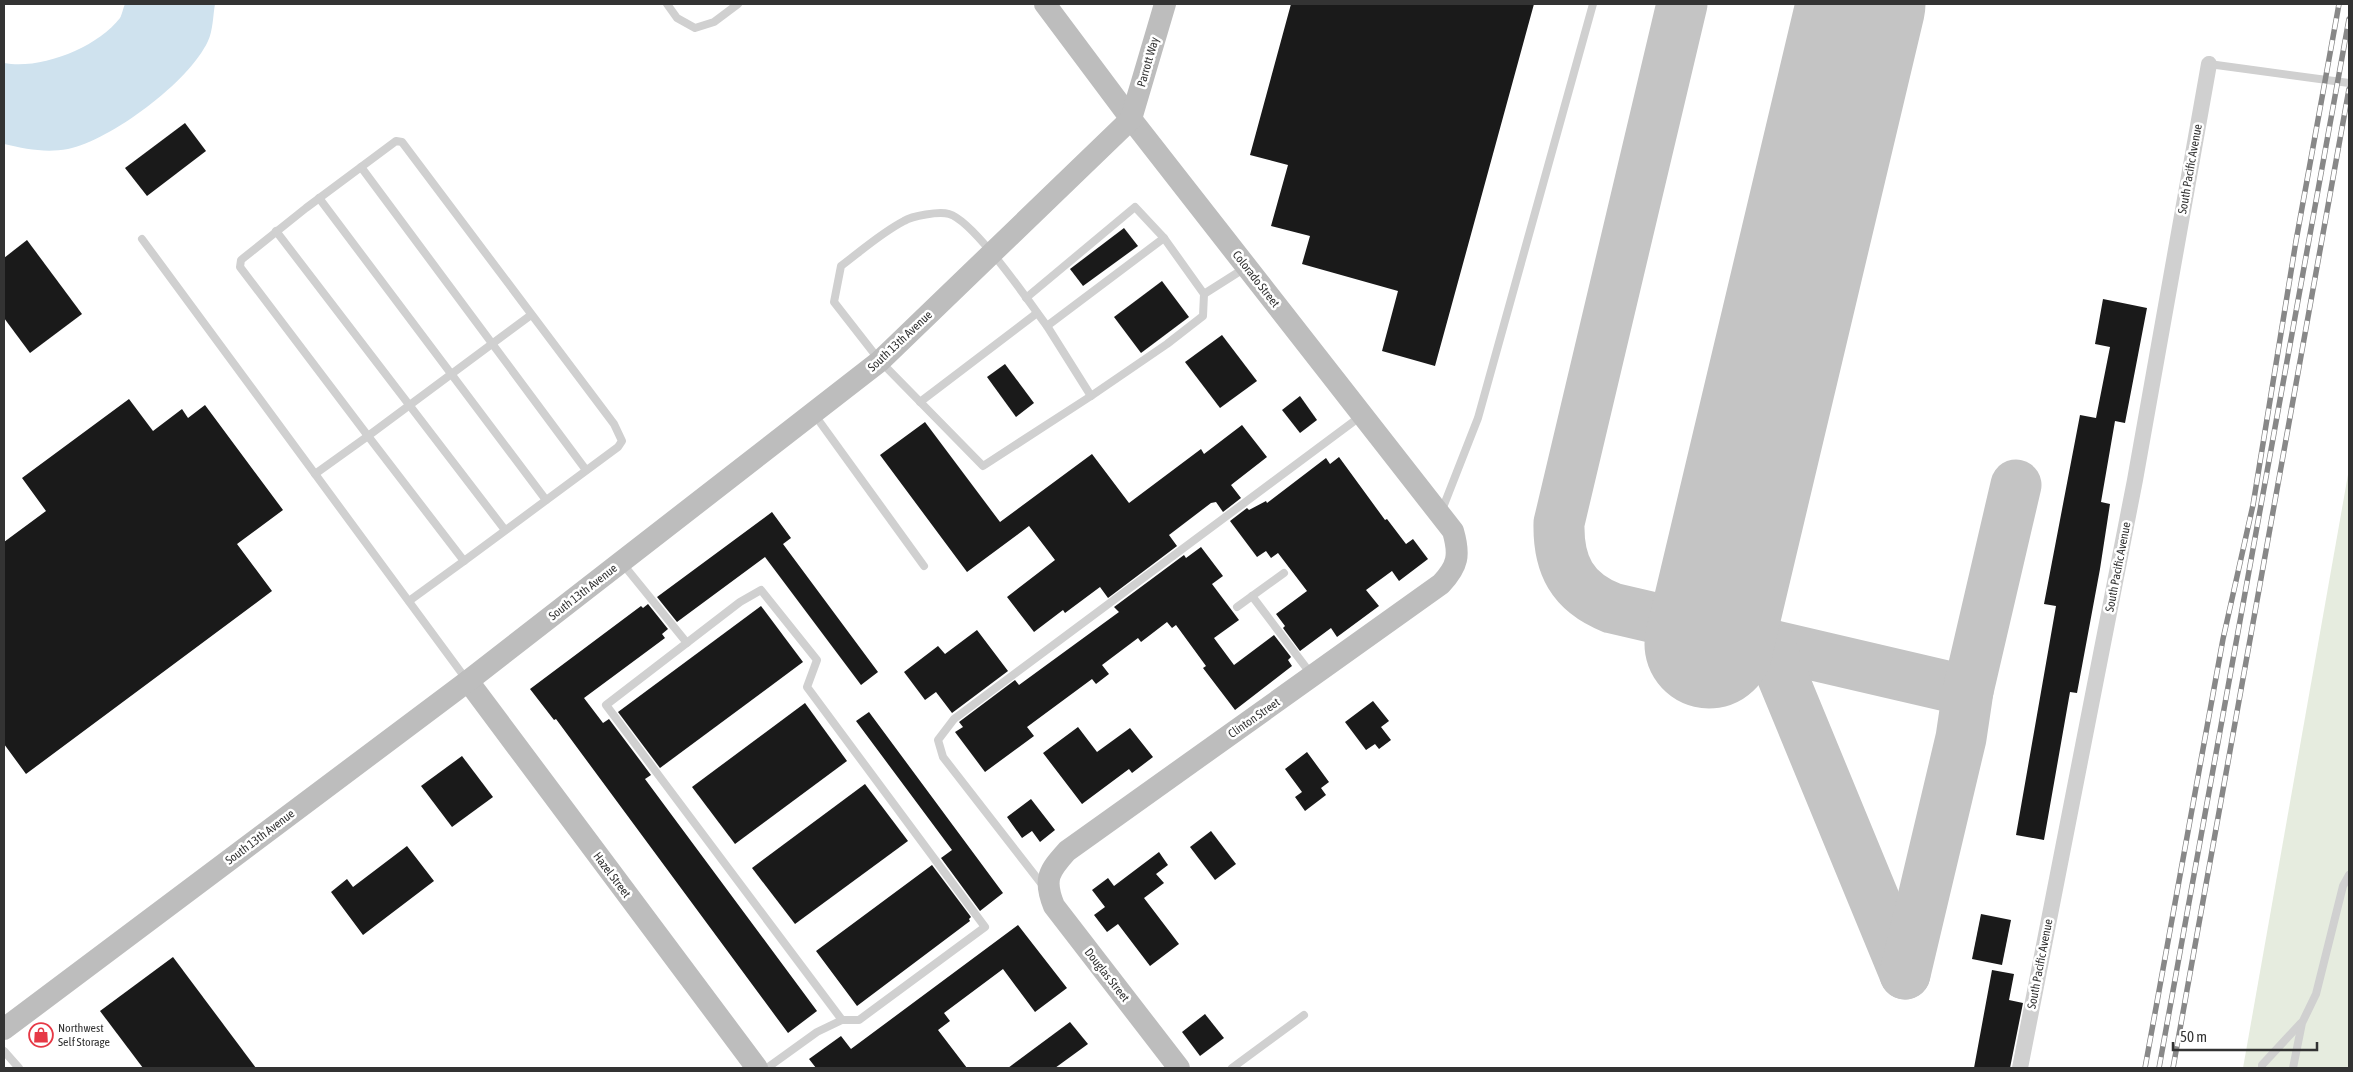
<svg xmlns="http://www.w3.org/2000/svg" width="2353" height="1072" font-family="'Asap Condensed',sans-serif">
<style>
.green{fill:#e6ecdf}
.water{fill:#cfe2ee}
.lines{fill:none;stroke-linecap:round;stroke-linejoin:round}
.taxiway{stroke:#c4c4c4;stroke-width:51}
.runway{stroke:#c4c4c4;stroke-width:129}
.building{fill:#1a1a1a}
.lane{stroke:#d0d0d0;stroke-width:8}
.street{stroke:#d0d0d0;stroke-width:16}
.secondary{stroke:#bdbdbd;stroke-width:22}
.rail-casing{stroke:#888;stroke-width:5.5}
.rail{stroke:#fff;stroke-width:4;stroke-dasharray:11;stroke-linecap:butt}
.labels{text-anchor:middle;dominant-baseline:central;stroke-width:5;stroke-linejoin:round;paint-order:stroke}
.street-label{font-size:12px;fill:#333;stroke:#fff}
.poi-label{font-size:12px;fill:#333;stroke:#fff;text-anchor:start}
</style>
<rect width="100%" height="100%" fill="#fff"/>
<!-- green -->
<path class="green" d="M2349,469V1068H2243Z"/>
<!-- water -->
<path class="water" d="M125,4H215C213,15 213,31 208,41C189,82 111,140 68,149C45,153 26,149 4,144V63C40,70 97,48 120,18C122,15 123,8 125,4Z"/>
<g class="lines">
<!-- taxiway -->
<g class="taxiway">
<path d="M1682,4L1559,523C1558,565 1572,592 1612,608L1968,691"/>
<path d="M1769,644L1905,974"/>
<path d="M1905,974L1961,738L1968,691L2016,485"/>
</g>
<!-- runway -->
<path class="runway" d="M1709,644L1861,4"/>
</g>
<!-- building -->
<g class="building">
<path d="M1291,4H1534L1435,366L1382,351L1398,291L1302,264L1310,236L1271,226L1288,165L1250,155Z"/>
<path d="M185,123L206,151L147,196L125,168Z"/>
<path d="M1124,228L1138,246L1083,286L1070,269Z"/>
<path d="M27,240L82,314L30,353L4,318V258Z"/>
<path d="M1162,281L1189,317L1141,353L1114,317Z"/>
<path d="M2103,299L2147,308L2125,423L2115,421L2101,502L2110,504L2100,569L2077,693L2070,692L2044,840L2016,835L2056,606L2044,604L2080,415L2096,418L2110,347L2095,344Z"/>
<path d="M1222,335L1257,381L1220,408L1185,362Z"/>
<path d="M1005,364L1034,403L1016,417L987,377Z"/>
<path d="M1300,396L1317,420L1300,433L1282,410Z"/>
<path d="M129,399L153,431L182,409L188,418L205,405L283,510L237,544L272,591L26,774L4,744V542L46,511L22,478Z"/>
<path d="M925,422L1000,522L1092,454L1129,503L1201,449L1204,454L1242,425L1267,457L1231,485L1241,498L1223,512L1216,502L1211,503L1169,535L1177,546L1108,598L1100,587L1065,613L1063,610L1034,632L1007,597L1055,560L1029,526L967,572L880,455Z"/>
<path d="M1339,457L1385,520L1387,519L1406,544L1413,539L1428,559L1399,581L1392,571L1366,590L1379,606L1337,637L1331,628L1300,651L1283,628L1285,626L1276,614L1307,591L1278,553L1271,558L1266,551L1257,557L1230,521L1247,508L1249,510L1266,501L1267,503L1326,458L1330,464Z"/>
<path d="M772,512L791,538L783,544L878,672L861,685L765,557L677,622L657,597Z"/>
<path d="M1201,547L1223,576L1212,584L1239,620L1214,638L1234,665L1274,635L1291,657L1288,660L1292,666L1235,710L1203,668L1206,666L1176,625L1172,628L1167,622L1141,642L1138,638L1102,665L1109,674L1096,684L1092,679L1027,727L1034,736L985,772L955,732L963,727L959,722L1015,680L1019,685L1082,639L1119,612L1114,607L1184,555L1186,558Z"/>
<path d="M648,604L668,629L662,634L665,638L584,698L603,723L609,719L651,775L645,779L817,1011L788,1033L556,719L554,720L530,689L641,606L643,608Z"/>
<path d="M761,606L803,662L660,768L618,712Z"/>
<path d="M977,630L1008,671L952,713L936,692L925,700L904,672L938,646L945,654Z"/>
<path d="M1373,701L1389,721L1381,727L1391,740L1379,749L1375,744L1366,750L1345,722Z"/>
<path d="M805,703L847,761L735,844L692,787Z"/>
<path d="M869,712L1003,893L980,911L941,858L952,850L856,721Z"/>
<path d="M1078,727L1097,752L1130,728L1153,757L1132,773L1129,769L1082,804L1043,753Z"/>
<path d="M1307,752L1329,782L1321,788L1326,795L1305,811L1295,797L1302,792L1285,769Z"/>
<path d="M462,756L493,797L452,827L421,786Z"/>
<path d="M865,784L908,841L795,924L752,868Z"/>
<path d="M1031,799L1055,830L1040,842L1032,831L1022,838L1007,817Z"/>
<path d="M1211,831L1236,864L1215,880L1190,847Z"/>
<path d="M407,846L434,881L363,935L331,892L347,879L353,887Z"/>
<path d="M1159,852L1168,865L1156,874L1164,883L1144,898L1179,944L1150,966L1118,924L1107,932L1094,915L1105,907L1092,890L1108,878L1114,886Z"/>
<path d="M932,865L971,917L969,919L970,921L857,1006L816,951Z"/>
<path d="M1981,914L2011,920L2002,965L1972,959Z"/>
<path d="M1018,925L1067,988L1035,1012L1003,969L944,1013L950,1021L938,1030L967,1068H816L809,1059L841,1036L851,1049Z"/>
<path d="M173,957L256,1068H143L100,1011Z"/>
<path d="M1992,970L2014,974L2009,1000L2023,1003L2010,1068H1974Z"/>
<path d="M1205,1014L1224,1038L1200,1056L1182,1032Z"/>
<path d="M1070,1022L1088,1044L1055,1068H1008Z"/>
</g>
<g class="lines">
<!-- lane -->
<g class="lane">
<path d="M667,4L677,18L695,28L714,22L738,4"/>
<path d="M2209,64L2349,83"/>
<path d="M361,167L586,470"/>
<path d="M319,198L546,500"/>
<path d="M276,231L505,530"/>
<path d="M142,239L466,679"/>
<path d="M1026,298L1135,207L1164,238"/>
<path d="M1047,326L1091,396L1167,344L1203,316L1204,294"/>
<path d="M1091,396L983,466L880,361L834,302L841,266C861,251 881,233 904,221C912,216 939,211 949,214C974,221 1029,302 1047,326L1164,238L1204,294L1245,268"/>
<path d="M920,402L1037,313"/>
<path d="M814,414L924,566"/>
<path d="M315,474L368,436L464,561L409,601"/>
<path d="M1442,510L1478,418L1593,4"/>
<path d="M464,561L618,447L622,441L614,424L402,142L396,141L306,208L241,260L240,267L368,436L531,315"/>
<path d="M622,563L687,643"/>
<path d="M1252,596L1311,674"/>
<path d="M1237,607L1284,573"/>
<path d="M1044,887L943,757L938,740L954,719L1361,416"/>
<path d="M4,1051L19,1068"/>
<path d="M767,1068L817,1032L842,1020H859L985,927L807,687L817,660L761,590L740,602L606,705L842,1020"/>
<path d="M1232,1068L1304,1015"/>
<path d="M2262,1068V1065L2301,1023"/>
<path d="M2293,1068L2302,1023L2316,994L2343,886L2349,875"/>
</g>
<!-- street -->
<path class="street" d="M2020,1068L2135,480L2209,64"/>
<!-- secondary -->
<g class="secondary">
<path d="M1045,4L1131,119L1453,531C1460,555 1458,566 1441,584L1067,851C1049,871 1043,879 1054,906L1179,1068"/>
<path d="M468,681L757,1068"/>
<path d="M4,1029L468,681L880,361L1131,119L1165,4"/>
</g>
<!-- rail casing -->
<g class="rail-casing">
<g id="rail">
<path d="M2145,1068L2223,639L2253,505L2296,241L2339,4"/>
<path d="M2159,1068L2349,19"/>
<path d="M2173,1068L2349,89"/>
</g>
</g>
<!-- rail -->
<use href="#rail" class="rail"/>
</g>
<!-- icons -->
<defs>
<g id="shop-ring" transform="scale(1.25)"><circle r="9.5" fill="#fff" stroke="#e63946" stroke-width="1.5"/><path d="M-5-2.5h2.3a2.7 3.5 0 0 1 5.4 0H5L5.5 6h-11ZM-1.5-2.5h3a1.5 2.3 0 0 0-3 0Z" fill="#e63946"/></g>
</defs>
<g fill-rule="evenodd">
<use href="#shop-ring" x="41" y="1035"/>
</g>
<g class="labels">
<!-- street labels -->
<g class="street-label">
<text transform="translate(1148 62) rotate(-74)">Parrott Way</text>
<text transform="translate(2190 169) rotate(-80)">South Pacific Avenue</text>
<text transform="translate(1256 279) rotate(52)">Colorado Street</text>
<text transform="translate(900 341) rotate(-43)">South 13th Avenue</text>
<text transform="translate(2118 567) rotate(-79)">South Pacific Avenue</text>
<text transform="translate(583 592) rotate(-38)">South 13th Avenue</text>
<text transform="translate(1254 718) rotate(-35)">Clinton Street</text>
<text transform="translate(260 837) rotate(-37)">South 13th Avenue</text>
<text transform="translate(612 875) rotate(53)">Hazel Street</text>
<text transform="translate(2040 964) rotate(-79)">South Pacific Avenue</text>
<text transform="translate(1107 975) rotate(52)">Douglas Street</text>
</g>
<!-- poi labels -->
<g class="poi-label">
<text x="58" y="1028">Northwest<tspan x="58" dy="14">Self Storage</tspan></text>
</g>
</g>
<!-- border -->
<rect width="2353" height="1072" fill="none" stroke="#333333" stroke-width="10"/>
<!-- scale -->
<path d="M2173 1042v8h144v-8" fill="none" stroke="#333333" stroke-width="2.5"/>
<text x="2180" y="1042" font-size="15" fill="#333333" stroke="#ffffff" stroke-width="4" paint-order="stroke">50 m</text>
</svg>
